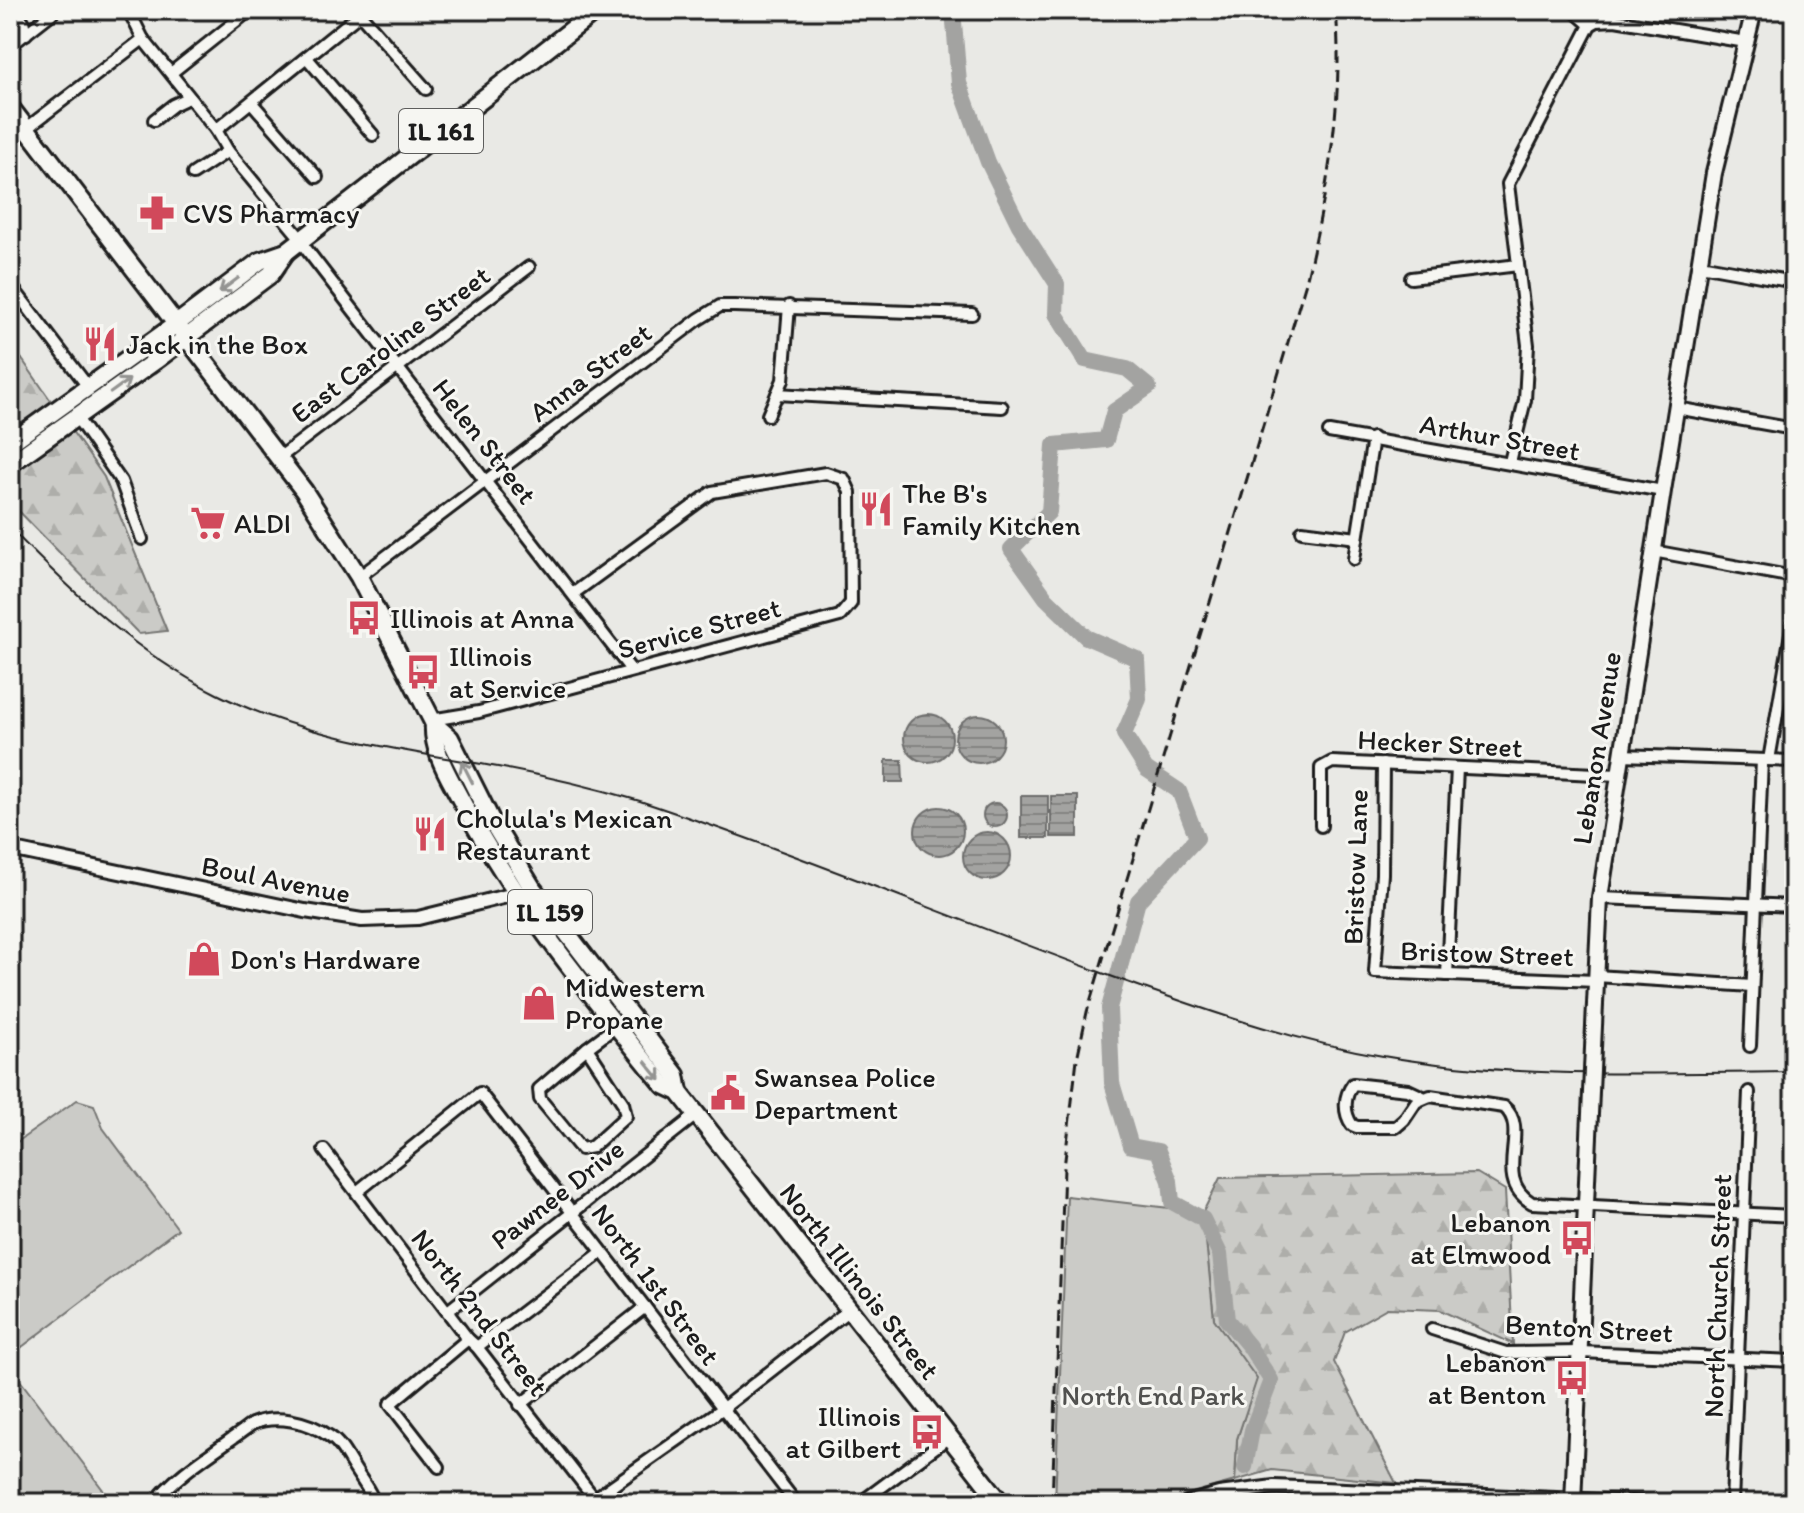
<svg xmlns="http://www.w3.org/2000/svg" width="1804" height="1513" font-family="Itim,sans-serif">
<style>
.forest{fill:url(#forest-firs);stroke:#747472;stroke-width:2}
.park{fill:#cbcbc7;stroke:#747472;stroke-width:2}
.water{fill:url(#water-rules);stroke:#6d6d6c;stroke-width:2}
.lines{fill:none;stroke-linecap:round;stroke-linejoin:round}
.river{stroke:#a3a3a1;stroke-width:16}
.minor-casing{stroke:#1c1c1c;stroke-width:16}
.tertiary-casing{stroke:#1c1c1c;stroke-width:18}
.secondary-casing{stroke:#1c1c1c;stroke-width:20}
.primary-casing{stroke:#1c1c1c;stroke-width:22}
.minor{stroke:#f6f6f2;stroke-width:10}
.tertiary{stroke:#f6f6f2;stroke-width:12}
.secondary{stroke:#f6f6f2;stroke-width:14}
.primary{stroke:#f6f6f2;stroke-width:16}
.tram{stroke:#1c1c1c;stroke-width:2}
.rail{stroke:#1c1c1c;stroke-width:3;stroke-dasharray:12 6;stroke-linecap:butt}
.secondary-bridge-casing{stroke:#1c1c1c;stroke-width:20;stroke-linecap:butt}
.secondary-bridge{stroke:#f6f6f2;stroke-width:14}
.oneway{stroke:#949492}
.labels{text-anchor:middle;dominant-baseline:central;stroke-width:6;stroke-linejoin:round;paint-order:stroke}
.shield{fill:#f6f6f2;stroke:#5d5d5c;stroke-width:2}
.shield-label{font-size:26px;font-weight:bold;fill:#1c1c1c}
.poi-label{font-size:28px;fill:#1c1c1c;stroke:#f6f6f2;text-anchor:start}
.street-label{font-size:28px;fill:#1c1c1c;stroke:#f6f6f2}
.park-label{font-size:28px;fill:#51514f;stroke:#f6f6f2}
</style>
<defs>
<pattern id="forest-firs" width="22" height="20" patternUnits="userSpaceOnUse" patternTransform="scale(2)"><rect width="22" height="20" fill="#cbcbc7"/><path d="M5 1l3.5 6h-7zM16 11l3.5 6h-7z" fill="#aeaeaa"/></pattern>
<pattern id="water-rules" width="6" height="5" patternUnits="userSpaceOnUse" patternTransform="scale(2)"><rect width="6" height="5" fill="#a3a3a1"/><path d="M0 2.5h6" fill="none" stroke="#848482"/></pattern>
</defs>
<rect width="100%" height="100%" fill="#e9e9e5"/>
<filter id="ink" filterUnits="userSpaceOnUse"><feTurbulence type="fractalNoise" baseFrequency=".0125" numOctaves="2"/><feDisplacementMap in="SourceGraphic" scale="16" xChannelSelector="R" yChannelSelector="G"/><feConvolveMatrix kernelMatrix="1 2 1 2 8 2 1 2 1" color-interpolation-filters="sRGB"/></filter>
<g filter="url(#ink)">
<!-- forest -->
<g class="forest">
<path d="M10,342L104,477L167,631L139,634L10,502Z"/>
<path d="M1477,1173L1505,1190L1513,1344L1440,1310L1387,1308L1345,1332L1334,1362L1396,1483L1272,1470L1235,1481L1237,1439L1256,1380L1214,1319L1203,1212L1220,1178Z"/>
</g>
<!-- park -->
<g class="park">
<path d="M77,1100L94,1105L103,1128L178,1229L10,1356V1147Z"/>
<path d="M1067,1196L1203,1212L1214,1319L1257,1379L1237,1439L1235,1481L1195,1492L1165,1503H1055Z"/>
<path d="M10,1367L113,1503H10Z"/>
</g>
<!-- water -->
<g class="water">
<circle cx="928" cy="738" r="24"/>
<circle cx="979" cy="739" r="24"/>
<path d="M886,760H902L903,782H886Z"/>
<rect x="1021" y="796" width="27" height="42"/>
<rect x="1051" y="796" width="27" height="41"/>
<circle cx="995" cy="815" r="12"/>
<circle cx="939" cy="831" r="24"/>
<circle cx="987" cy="856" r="24"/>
</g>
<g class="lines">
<!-- river -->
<path class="river" d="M953,10L959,83L988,162L1019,225L1057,284L1056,314L1085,360L1127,369L1149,387L1114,411L1106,440L1054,445L1049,512L1011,549L1046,598L1086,637L1137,659L1139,699L1124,734L1146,769L1179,791L1197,838L1138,901L1109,1008L1112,1083L1131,1146L1158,1151L1170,1181L1172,1202L1203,1219L1220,1254L1227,1320L1249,1346L1271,1380L1252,1430L1245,1467"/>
<!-- minor casing -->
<g class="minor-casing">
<g id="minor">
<path d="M15,10L23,21L26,34"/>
<path d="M1573,10L1590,25"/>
<path d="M143,39L216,130L228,151L302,240"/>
<path d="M10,46L56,10"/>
<path d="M307,58L373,135"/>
<path d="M171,73L250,10"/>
<path d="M252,103L317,177"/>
<path d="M154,120L173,105L188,98"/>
<path d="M216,130L360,14L426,89"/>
<path d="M10,141L143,39L131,15L137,10"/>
<path d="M193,174L228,151"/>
<path d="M300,241L631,670"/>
<path d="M1700,265L1794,282"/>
<path d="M1411,278L1518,265"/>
<path d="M10,284L89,388"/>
<path d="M777,394L1002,407"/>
<path d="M1676,408L1794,429"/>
<path d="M768,415L783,380L789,306"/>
<path d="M77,418L121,481L142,539"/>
<path d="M1329,432L1663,491"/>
<path d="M279,458L529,267"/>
<path d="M1510,462L1525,400L1528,345L1508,184L1590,25L1597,21L1615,20L1746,42"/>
<path d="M1302,531L1357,538"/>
<path d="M1653,551L1794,577"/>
<path d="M1354,559L1373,438"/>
<path d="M359,577L699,319L720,306H734L972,314"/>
<path d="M431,720L479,712L840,616L851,603L850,492L844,479L826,473L712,492L574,593"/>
<path d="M1621,755L1794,761"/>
<path d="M1769,760L1794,616"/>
<path d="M1383,764L1382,874L1375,972L1596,981"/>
<path d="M1321,826V768L1332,762L1618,775"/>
<path d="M1600,898L1794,906"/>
<path d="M1447,975L1457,768"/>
<path d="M1596,976L1752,986"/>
<path d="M1750,1046L1762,760"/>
<path d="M587,1048L623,1103L626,1116L592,1147L581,1149L540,1099L539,1089Z"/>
<path d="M587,1048L630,1016"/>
<path d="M1423,1097L1408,1090L1353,1084C1344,1096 1343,1112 1352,1125L1357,1127H1396L1404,1120L1416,1102L1430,1096L1504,1107C1532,1130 1490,1178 1532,1203L1794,1216"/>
<path d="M324,1150L468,1339L477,1347L598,1503"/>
<path d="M357,1192L480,1093L796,1503"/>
<path d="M448,1311L696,1115"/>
<path d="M1432,1329L1506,1353L1580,1352L1794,1361"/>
<path d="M477,1347L602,1252"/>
<path d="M520,1405L645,1307"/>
<path d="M439,1467L390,1404L468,1339"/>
<path d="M155,1503C172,1476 225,1445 252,1424C276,1414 308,1421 329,1436C341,1443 348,1459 356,1471C362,1481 371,1491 374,1503"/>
<path d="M588,1503L722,1409L849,1310"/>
<path d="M860,1503L949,1437"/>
<path d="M972,1503L990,1490"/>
<path d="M1732,1503L1749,1092"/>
</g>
</g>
<!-- tertiary casing -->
<g class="tertiary-casing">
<g id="tertiary">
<path d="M10,849L305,911L362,920L418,918L523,892"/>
<path d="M1187,1503L1219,1494L1274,1487L1652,1503"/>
</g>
</g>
<!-- secondary casing -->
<g class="secondary-casing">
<g id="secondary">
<path d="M1595,1004L1600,898L1663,491L1714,173L1754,10"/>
<path d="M1573,1503L1588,1158"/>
</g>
</g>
<!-- primary casing -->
<g class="primary-casing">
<g id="primary">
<path d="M10,107L304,491L359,577L434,724L450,738L491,820L533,889L676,1075L679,1092"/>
<path d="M10,443L175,325L260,261L286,252L597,10"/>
<path d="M10,464L155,361L271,274L286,252"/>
<path d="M434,724C432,750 448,775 460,798C515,904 589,992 664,1085L679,1092L1001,1503"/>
</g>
</g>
<!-- minor -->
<use href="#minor" class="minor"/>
<!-- tertiary -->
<use href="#tertiary" class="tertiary"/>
<!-- secondary -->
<use href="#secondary" class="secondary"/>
<!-- primary -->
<use href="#primary" class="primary"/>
<!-- tram -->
<path class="tram" d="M10,528C72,592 137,654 217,694C305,738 403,750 498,767C546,776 593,787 640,801C793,852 942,914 1094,970C1188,1004 1283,1039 1383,1056C1519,1080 1657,1073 1794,1072"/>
<!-- rail -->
<path class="rail" d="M1052,1503L1064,1168L1077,1059L1087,1012L1306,282C1327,193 1344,101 1336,10"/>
<!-- secondary-bridge casing -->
<g class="secondary-bridge-casing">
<path id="secondary-bridge" d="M1588,1158L1595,1004"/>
</g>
<!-- secondary-bridge -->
<use href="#secondary-bridge" class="secondary-bridge"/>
</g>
<!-- one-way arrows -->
<defs><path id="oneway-shaft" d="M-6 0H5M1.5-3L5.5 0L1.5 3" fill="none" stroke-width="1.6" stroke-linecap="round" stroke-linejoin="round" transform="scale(2)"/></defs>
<g class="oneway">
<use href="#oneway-shaft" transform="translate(229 285) rotate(143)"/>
<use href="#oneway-shaft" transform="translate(120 386) rotate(-36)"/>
<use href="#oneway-shaft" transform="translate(467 772) rotate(-117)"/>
<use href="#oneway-shaft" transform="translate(653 1071) rotate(51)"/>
</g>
</g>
<!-- icons -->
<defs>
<g id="pharmacy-bare" transform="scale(2.76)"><path d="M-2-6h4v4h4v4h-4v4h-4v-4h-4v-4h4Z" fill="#d1495b" stroke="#f6f6f2" stroke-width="2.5" paint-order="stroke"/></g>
<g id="restaurant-bare" transform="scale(2.76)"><path d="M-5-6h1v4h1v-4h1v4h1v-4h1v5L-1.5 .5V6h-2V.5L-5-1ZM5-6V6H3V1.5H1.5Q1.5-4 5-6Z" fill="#d1495b" stroke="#f6f6f2" stroke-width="2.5" paint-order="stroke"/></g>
<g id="supermarket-bare" transform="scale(2.76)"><path d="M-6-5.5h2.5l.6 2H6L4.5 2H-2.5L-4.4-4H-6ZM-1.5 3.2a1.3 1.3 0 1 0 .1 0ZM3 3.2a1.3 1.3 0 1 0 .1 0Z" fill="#d1495b" stroke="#f6f6f2" stroke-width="2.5" paint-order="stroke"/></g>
<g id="bus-bare" transform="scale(2.76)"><path d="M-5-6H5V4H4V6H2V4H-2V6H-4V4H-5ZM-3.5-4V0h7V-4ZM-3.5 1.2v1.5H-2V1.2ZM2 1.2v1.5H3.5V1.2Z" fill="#d1495b" stroke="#f6f6f2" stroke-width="2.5" paint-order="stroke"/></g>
<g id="shop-bare" transform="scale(2.76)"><path d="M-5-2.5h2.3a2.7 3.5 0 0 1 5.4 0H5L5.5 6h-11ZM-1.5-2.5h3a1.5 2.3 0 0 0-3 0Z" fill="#d1495b" stroke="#f6f6f2" stroke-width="2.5" paint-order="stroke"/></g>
<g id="civic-bare" transform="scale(2.76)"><path d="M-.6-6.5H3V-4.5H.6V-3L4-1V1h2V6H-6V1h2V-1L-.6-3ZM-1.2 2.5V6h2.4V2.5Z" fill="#d1495b" stroke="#f6f6f2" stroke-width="2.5" paint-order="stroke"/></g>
</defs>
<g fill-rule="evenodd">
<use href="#pharmacy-bare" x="157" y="213"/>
<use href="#restaurant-bare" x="100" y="344"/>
<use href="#restaurant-bare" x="876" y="509"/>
<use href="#supermarket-bare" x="208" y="523"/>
<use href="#bus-bare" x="364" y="618"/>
<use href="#bus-bare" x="423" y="672"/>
<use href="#restaurant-bare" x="430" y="834"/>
<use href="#shop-bare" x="204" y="959"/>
<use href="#shop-bare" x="539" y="1003"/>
<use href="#civic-bare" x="728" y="1093"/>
<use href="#bus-bare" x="1577" y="1238"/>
<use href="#bus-bare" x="1572" y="1378"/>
<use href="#bus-bare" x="927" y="1432"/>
</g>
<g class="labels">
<!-- shield labels -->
<g class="shield">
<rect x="399" y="109" width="84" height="44" rx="6"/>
<rect x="508" y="890" width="84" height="44" rx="6"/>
</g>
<g class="shield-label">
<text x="441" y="131">IL 161</text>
<text x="550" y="912">IL 159</text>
</g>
<!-- poi labels -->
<g class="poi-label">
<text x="183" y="213">CVS Pharmacy</text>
<text x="126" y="344">Jack in the Box</text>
<text x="902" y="493">The B's<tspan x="902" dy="32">Family Kitchen</tspan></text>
<text x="234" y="523">ALDI</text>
<text x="390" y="618">Illinois at Anna</text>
<text x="449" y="656">Illinois<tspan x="449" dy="32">at Service</tspan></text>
<text x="456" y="818">Cholula's Mexican<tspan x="456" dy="32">Restaurant</tspan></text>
<text x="230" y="959">Don's Hardware</text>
<text x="565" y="987">Midwestern<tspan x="565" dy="32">Propane</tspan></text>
<text x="754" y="1077">Swansea Police<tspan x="754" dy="32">Department</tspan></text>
<text x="1551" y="1222" text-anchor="end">Lebanon<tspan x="1551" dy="32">at Elmwood</tspan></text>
<text x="1546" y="1362" text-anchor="end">Lebanon<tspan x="1546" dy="32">at Benton</tspan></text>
<text x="901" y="1416" text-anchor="end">Illinois<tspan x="901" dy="32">at Gilbert</tspan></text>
</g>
<!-- street labels -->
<g class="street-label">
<text transform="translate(390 344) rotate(-37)">East Caroline Street</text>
<text transform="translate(590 372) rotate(-37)">Anna Street</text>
<text transform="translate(1500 437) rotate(10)">Arthur Street</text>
<text transform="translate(485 441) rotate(52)">Helen Street</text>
<text transform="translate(699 628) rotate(-15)">Service Street</text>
<text transform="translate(1440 743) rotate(3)">Hecker Street</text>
<text transform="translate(1596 748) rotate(-81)">Lebanon Avenue</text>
<text transform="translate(1355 867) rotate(-88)">Bristow Lane</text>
<text transform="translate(276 879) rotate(11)">Boul Avenue</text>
<text transform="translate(1487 953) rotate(2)">Bristow Street</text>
<text transform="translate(557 1194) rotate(-38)">Pawnee Drive</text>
<text transform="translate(860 1281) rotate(52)">North Illinois Street</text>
<text transform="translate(656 1284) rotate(53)">North 1st Street</text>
<text transform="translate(1717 1296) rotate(-88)">North Church Street</text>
<text transform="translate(480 1312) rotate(52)">North 2nd Street</text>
<text transform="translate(1589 1328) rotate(3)">Benton Street</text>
</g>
<!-- park labels -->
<g class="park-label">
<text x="1153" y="1395">North End Park</text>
</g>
</g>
<!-- margin -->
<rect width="1804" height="1513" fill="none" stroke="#f6f6f2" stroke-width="40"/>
<rect x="20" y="20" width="1764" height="1473" fill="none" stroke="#1c1c1c" stroke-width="3" filter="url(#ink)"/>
</svg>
